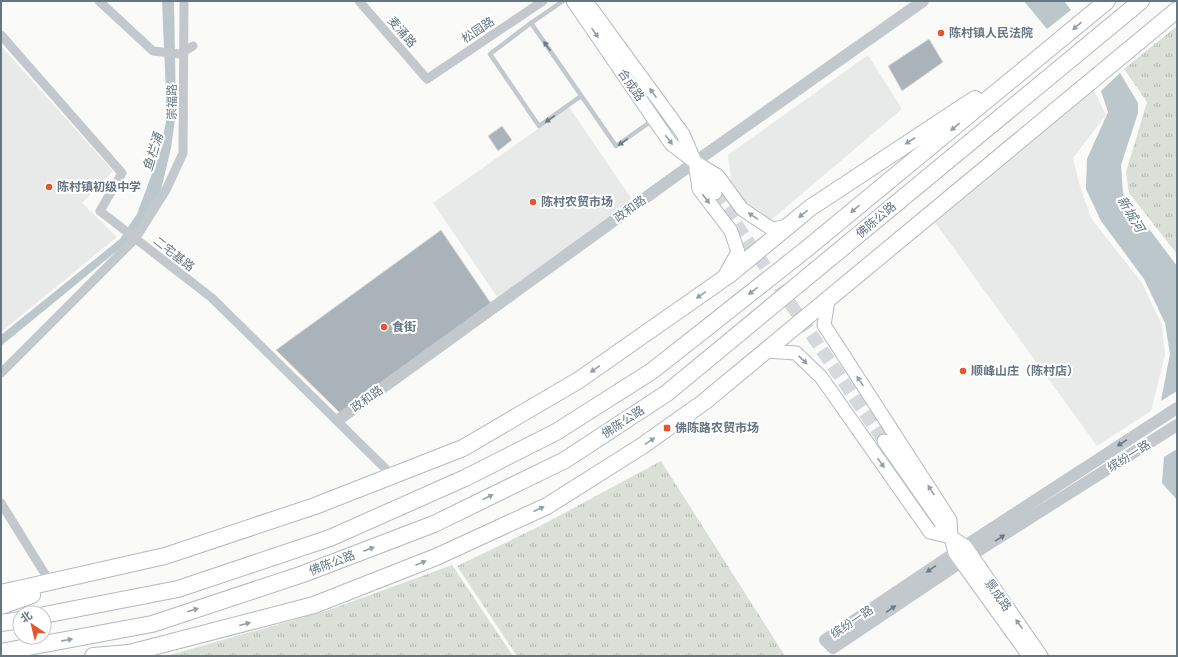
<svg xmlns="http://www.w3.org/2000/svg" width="1178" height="657" font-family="'Archivo Narrow','Noto Sans SC',sans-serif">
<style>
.built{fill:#e8e9e9}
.grass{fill:url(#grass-tufts)}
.water{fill:#bbc7cb}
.building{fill:#aab3b9;stroke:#dcdcda}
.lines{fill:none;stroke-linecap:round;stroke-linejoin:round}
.secondary-tunnel{stroke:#d5d9db;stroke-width:13;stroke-dasharray:13 6;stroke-linecap:butt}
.secondary-casing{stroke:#b3babf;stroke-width:15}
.trunk-casing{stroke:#b4b9bd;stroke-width:18}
.service{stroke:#c3c8cc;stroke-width:4.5}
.minor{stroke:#c3c8cc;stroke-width:9}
.tertiary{stroke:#c3c8cc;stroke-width:12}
.secondary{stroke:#fff;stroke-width:13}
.trunk{stroke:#fff;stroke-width:16}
.oneway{fill:#939fa8}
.oneway2{fill:#6a7a87}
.poi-dot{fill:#e4572e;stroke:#fff;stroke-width:1.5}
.labels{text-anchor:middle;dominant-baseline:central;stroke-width:4;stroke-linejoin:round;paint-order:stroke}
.street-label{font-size:12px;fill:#657683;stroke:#fff}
.poi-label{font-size:12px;font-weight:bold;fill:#657683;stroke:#fff;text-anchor:start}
.water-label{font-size:13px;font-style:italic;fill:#60757c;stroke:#fff}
</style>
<defs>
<pattern id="grass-tufts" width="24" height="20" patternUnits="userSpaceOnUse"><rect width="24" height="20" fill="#dadfd7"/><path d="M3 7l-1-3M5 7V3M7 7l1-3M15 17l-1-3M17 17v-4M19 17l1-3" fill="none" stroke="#b4b9b4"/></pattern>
</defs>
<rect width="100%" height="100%" fill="#fafaf8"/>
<!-- built -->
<g class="built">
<path d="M1,46L113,171L82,203L117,237L1,332Z"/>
<path d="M868,55L902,109L771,220L755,212L732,187L728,155Z"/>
<path d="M1093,88L1106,115L1073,158L1079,183L1091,218L1142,283L1162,325L1165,355L1151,411L1097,446L934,221Z"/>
<path d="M569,107L633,201L498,298L433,203Z"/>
</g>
<!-- grass -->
<g class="grass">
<path d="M1177,26V254L1129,193L1126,172L1147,102L1124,69Z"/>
<path d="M661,461L785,656H517L457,566L542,525Z"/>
<path d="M452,565L513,656H166L329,610Z"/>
</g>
<!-- water -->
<g class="water">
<path d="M162,1H174L176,112L171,148L161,190L129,241L1,346V335L120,239L137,214L159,155L167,117Z"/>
<path d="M1024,1H1064L1071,10L1047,29Z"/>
<path d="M1120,73L1138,103V113L1121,165L1123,194L1177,266V391L1161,401L1170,354L1165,323L1144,279L1101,221L1086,189L1087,159L1108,112L1101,91Z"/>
<path d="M1177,449V500L1162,483L1164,457Z"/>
</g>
<!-- building -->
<g class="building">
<path d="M929,39L943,62L902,91L888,66Z"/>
<path d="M502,126L512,140L498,151L488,136Z"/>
<path d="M441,230L492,305L341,414L276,350Z"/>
</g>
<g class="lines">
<!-- secondary-tunnel -->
<path class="secondary-tunnel" d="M715,193L884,441"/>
<!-- secondary casing -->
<g class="secondary-casing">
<g id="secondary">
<path d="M573,1L671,144L695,162L718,176L742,209L772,229L788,226"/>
<path d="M586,1L683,134L695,162L715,193"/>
<path d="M696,168L699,189L731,231L738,252L725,275"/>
<path d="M828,300L824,325L950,520L951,537"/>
<path d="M766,351L796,353L821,377L930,532L951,537L965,546L1041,656"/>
<path d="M884,441L951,537L955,553L1029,656"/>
</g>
</g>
<!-- trunk casing -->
<g class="trunk-casing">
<g id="trunk">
<path d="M1,593L165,556L315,506L463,448L579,380L729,275L810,208L975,99"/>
<path d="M1,606L32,595"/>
<path d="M44,615L178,589L330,538L465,478L556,432L652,371L804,251L1107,1"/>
<path d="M1,623L20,620"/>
<path d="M1,652L152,624L303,574L434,524L565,460L667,393L1141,1"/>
<path d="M93,656L129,653"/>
<path d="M118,656L314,605L436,557L547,506L642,446L704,402L1177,10"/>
</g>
</g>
<!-- service -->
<g class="service">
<path d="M563,1L531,23L616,146L653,120"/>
<path d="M531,23L490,54L539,126L581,96"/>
</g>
<!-- minor -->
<g class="minor">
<path d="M99,1L153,51L180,54L193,46"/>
<path d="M359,1L427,79L543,1"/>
<path d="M1,35L122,173L100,211L212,298L393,476"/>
<path d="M1,373L135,239L166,190L183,153L184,1"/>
<path d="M1,503L50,582"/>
</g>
<!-- tertiary -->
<g class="tertiary">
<path d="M1177,408L965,546L825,640L833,648L970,556L1177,425"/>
<path d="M338,420L695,162L923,1"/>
</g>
<!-- secondary -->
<use href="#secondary" class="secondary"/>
<!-- trunk -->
<use href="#trunk" class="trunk"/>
</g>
<!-- one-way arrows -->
<defs><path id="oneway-solid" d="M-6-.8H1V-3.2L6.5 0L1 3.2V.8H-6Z"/></defs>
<g class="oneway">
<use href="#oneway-solid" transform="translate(1077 26) rotate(140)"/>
<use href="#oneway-solid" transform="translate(595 33) rotate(55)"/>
<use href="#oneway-solid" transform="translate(653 93) rotate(-126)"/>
<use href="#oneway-solid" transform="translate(955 127) rotate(140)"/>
<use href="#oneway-solid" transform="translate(669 140) rotate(53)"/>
<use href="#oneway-solid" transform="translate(910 141) rotate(147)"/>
<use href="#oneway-solid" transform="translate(706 199) rotate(53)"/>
<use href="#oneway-solid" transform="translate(855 209) rotate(140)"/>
<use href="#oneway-solid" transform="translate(803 214) rotate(140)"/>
<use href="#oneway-solid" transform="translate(753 216) rotate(-146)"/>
<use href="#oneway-solid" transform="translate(753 291) rotate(142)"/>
<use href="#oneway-solid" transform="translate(701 295) rotate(145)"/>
<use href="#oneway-solid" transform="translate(803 360) rotate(43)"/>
<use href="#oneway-solid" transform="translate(595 369) rotate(145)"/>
<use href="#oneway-solid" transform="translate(860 381) rotate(-123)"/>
<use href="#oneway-solid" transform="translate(650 441) rotate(-35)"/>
<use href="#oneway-solid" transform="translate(881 463) rotate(55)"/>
<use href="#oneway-solid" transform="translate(931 490) rotate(-123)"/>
<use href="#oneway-solid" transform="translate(488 497) rotate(-26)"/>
<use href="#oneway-solid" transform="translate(539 509) rotate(-25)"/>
<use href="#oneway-solid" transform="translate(369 549) rotate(-21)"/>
<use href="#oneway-solid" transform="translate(421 563) rotate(-22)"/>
<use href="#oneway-solid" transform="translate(193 610) rotate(-18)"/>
<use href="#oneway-solid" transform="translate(245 624) rotate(-15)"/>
<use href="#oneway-solid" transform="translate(1019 624) rotate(-125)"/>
<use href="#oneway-solid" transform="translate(67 640) rotate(-11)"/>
</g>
<g class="oneway2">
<use href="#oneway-solid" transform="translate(547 46) rotate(-125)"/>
<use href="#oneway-solid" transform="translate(550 119) rotate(145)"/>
<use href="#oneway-solid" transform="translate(623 142) rotate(145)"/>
<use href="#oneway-solid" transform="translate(1122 443) rotate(147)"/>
<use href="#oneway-solid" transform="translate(1000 538) rotate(-32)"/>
<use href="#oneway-solid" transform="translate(931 569) rotate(146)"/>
<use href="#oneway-solid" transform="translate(891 609) rotate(-34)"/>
</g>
<!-- markers -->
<g class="poi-dot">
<circle cx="941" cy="33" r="4"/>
<circle cx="49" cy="187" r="4"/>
<circle cx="533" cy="202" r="4"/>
<circle cx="384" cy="327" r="4"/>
<circle cx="963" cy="371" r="4"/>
<rect x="663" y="424" width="8" height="8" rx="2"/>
</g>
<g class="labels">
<!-- street labels -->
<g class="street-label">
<text transform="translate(478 30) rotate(-34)">松园路</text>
<text transform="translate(402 32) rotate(49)">麦涌路</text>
<text transform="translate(631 85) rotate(55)">合成路</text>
<text transform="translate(172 102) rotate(-89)">崇福路</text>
<text transform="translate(630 209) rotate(-36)">政和路</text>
<text transform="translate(876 220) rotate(-40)">佛陈公路</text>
<text transform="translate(174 254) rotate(38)">二宅基路</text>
<text transform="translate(367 399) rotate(-36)">政和路</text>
<text transform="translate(623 422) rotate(-33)">佛陈公路</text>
<text transform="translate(1129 456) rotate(-32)">缤纷一路</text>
<text transform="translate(332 563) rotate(-21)">佛陈公路</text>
<text transform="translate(998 595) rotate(55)">景成路</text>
<text transform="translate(852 622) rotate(-34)">缤纷一路</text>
</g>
<!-- poi labels -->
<g class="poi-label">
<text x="949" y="33">陈村镇人民法院</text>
<text x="57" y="187">陈村镇初级中学</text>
<text x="541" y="202">陈村农贸市场</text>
<text x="392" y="327">食街</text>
<text x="971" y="371">顺峰山庄（陈村店）</text>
<text x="675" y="428">佛陈路农贸市场</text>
</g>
<!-- water labels -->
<g class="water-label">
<text transform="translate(153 152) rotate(-73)">鱼栏涌</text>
<text transform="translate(1131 214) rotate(59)">新城河</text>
</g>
</g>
<!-- border -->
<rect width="1178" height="657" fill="none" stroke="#657683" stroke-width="4"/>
<!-- north arrow -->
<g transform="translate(32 625) rotate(325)"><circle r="19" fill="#ffffff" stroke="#c1c8cd"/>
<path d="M0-3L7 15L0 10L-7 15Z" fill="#e4572e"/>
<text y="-6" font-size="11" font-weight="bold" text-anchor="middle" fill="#657683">北</text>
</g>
</svg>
